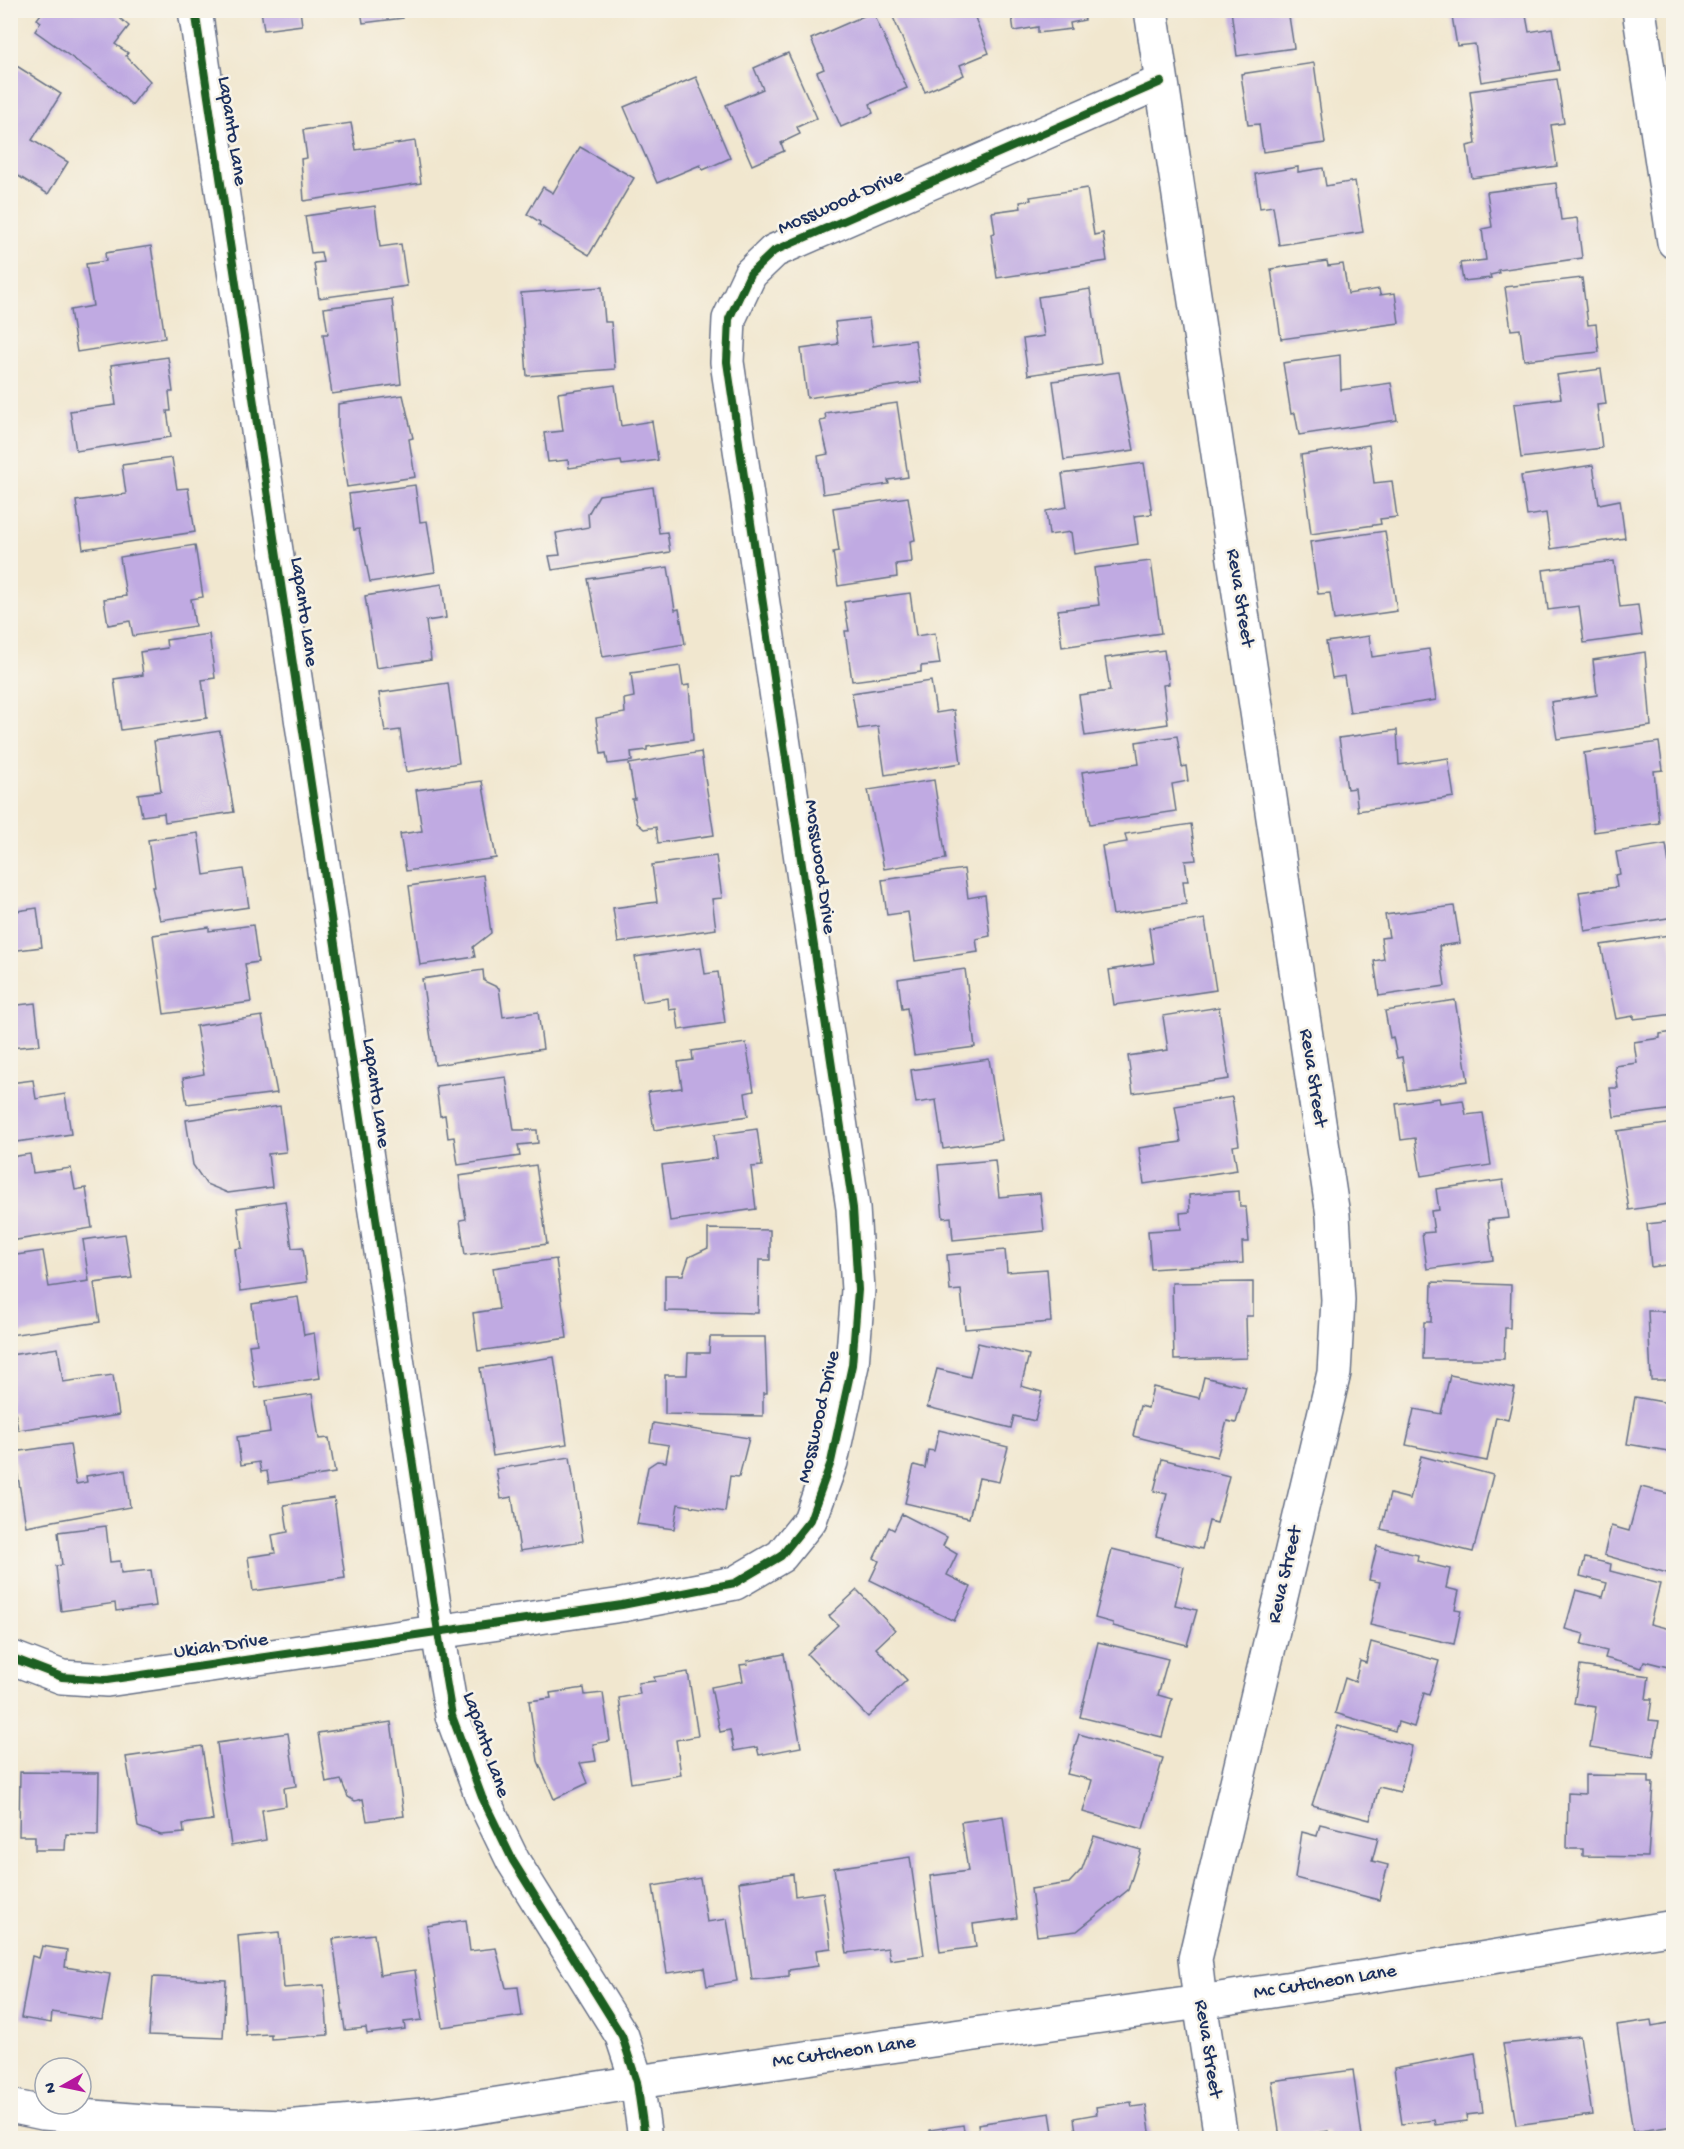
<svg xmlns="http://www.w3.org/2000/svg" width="1684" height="2149" font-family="'Gochi Hand',sans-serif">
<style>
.building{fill:#c0aae2}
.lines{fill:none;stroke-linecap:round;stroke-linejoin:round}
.minor-casing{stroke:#666f86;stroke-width:36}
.minor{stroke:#fff;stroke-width:33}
.cycleway-casing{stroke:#f7f3e8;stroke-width:11}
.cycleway{stroke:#1b5e20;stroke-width:8}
.labels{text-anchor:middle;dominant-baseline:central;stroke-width:5;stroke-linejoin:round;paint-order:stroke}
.street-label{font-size:20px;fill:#1b2f5e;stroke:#f7f3e8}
</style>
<rect width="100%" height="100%" fill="#f7f3e8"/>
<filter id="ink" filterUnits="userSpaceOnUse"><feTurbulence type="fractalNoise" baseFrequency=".0167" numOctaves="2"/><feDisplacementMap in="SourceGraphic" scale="12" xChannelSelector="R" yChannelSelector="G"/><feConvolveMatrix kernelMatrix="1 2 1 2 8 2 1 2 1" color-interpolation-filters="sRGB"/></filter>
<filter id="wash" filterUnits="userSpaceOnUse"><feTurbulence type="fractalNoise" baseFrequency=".008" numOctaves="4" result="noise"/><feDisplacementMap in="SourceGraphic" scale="24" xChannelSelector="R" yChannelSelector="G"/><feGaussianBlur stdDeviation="1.35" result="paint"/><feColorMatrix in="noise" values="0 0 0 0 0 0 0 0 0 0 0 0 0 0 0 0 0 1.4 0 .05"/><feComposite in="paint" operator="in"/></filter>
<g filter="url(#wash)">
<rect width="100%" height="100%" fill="#f1e7cf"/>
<g id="blocks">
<!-- building -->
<g class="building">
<path d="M44,10H110L129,26L115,44L128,53L126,56L150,81L132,105L106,82L35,31L41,22L37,19Z"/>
<path d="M261,10H300L302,25L264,30Z"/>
<path d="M361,10H402L403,18L363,23Z"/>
<path d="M890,10H972L989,53L960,65L964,75L925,92Z"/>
<path d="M1011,10H1083L1085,20L1070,23L1071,29L1038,33V27L1014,31Z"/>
<path d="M1231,10H1288L1294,48L1237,56Z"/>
<path d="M1451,10H1525L1529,32L1552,28L1559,70L1481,82L1475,44L1457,46Z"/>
<path d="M873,12L907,88L870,104L873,113L841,127L817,72L824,69L811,39Z"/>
<path d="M788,53L817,118L797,127L800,134L781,143L784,151L752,165L726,105L763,89L754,68Z"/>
<path d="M12,63L61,94L32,140L68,162L48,194L10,171Z"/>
<path d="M1314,63L1325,143L1263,152L1259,124L1248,125L1241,74Z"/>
<path d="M696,77L730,158L703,170L700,165L657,183L624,107Z"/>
<path d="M1557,79L1564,123L1551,125L1557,166L1472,178L1467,146L1476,144L1470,91Z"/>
<path d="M351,123L356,150L415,141L421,183L304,201L301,159L307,158L303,130Z"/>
<path d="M580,147L634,178L589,255L539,225L540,222L527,214L543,187L553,193Z"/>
<path d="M1298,167V172L1323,168L1326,186L1355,181L1363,232L1279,245L1273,206L1260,208L1255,174Z"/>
<path d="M1556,183L1561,220L1577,218L1582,258L1498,270L1499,273L1490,275L1491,278L1463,281L1460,263L1486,260L1482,229L1492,227L1487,192Z"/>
<path d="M1087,188L1094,235L1103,233L1107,261L997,278L991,234L995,233L992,212L1021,208L1020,202L1031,200L1030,197Z"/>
<path d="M375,206L380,247L401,244L407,286L319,298L314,263L323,262L321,252L311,253L305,216Z"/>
<path d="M151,246L165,338L77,352L70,310L93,306L86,264L106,261L105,253Z"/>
<path d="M1327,261L1328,266L1343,264L1348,294L1379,289L1380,295L1395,293L1399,323L1281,339L1271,269Z"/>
<path d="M1582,278L1588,325L1596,324L1599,352L1524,360L1520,329L1511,330L1505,287Z"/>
<path d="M602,287L605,322H611L615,369L527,376L521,293Z"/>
<path d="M1090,289L1101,364L1028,375L1023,339L1044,336L1038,297Z"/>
<path d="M392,299L401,384L332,394L323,334H328L324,308Z"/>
<path d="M869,318L873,346L915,340L921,382L807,398L801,349L838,344L835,322Z"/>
<path d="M1340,355L1341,390L1391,383L1397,420L1299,435L1295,413L1291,414L1283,363Z"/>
<path d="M168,357L173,392H169L171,411H167L171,437L76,451L70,411L116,405L111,365Z"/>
<path d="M1601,369L1606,404L1597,405L1602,448L1521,458L1514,404L1561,398L1557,375Z"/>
<path d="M1119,372L1134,450L1064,460L1053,381Z"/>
<path d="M615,385L621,426L652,421L658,460L622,465L621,461L569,468L568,460L548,462L544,433L563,431L558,393Z"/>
<path d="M403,395L413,438L409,439L415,477L347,487L338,430V404Z"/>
<path d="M897,403L908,477L888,480L889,484L823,494L818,456L828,454L820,421L826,420L825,413Z"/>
<path d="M1369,445L1374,483L1392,481L1397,517L1380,519L1381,524L1311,534L1301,455Z"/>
<path d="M172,458L177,489L188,488L195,532L83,549L76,501L126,494L122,465Z"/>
<path d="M1144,463L1152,514L1134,516L1138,544L1074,554L1071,532L1049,535L1046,511L1067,507L1062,474Z"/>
<path d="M1593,465L1599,504L1620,500L1625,538L1551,549L1546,513L1527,516L1521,476Z"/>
<path d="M415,485L420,522L427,521L435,572L370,582L359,529L354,530L349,494Z"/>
<path d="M653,487L659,533L667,532L670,552L552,570L549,556L560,555L556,533L589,527L588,514L599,495Z"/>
<path d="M908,497L915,540L910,541L912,562L896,564L897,577L838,586L833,552L839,551L833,508Z"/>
<path d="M1385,531L1397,611L1334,620L1330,593L1318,594L1310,542Z"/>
<path d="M195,545L203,597L191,599L195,626L133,636L130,621L108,625L104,599L126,596L120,557Z"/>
<path d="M1151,561L1161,633L1062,647L1058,610L1099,605L1094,568Z"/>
<path d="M1614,561L1620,607L1638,605L1642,635L1584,643L1579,606L1548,610L1543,570Z"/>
<path d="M668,567L675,610L679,609L685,644L603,657L588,579Z"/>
<path d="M442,584L446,618L426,621L431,660L376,668L365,596Z"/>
<path d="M910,593L916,636L935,633L940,664L921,666V672L852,681L845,631H849L844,602Z"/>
<path d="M209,634L215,678L202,680L207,718L121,730L114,679L143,675L140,652L167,648L166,640Z"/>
<path d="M1369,636L1372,657L1429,649L1436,700L1350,713L1344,676L1332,678L1326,642Z"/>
<path d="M1164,650L1169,684L1163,685L1168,724L1085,736L1079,695L1110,691L1105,658Z"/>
<path d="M1645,652L1651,726L1557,739L1551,702L1597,695L1593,660Z"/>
<path d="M680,666L683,686L689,685L693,740L647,747V750L631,752L632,761L608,764L606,753L601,754L596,718L625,713L624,699L634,697L631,673Z"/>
<path d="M931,681L936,713L954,710L961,763L885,775L878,726L858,729L852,693Z"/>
<path d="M448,683L459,763L406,772L400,730L385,732L379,693Z"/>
<path d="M1397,730L1399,765L1448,758L1454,797L1358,811L1355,788L1347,789L1339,738Z"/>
<path d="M220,731L234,812L165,822L164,813L142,816L138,794L161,791L154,741Z"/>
<path d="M1177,736L1182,767L1186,766L1188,781L1172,784L1176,811L1090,824L1082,772L1139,764L1136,742Z"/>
<path d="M1659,742L1663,770L1654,771L1659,823L1594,832L1584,753Z"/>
<path d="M701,752L714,835L658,843L656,827L644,829L637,823L632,799H635L629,764Z"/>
<path d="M934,780L946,859L884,869L868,790Z"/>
<path d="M482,781L496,858L406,871L400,834L422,831L416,790Z"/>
<path d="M1191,824L1196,860L1185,861L1188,881H1183L1186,904L1113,915L1102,846L1127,842L1125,834Z"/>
<path d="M198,833L204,875L243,869L249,907L160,920L152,887H155L148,840Z"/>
<path d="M1666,844L1674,897V917L1585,931L1579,892L1617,887L1615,875L1620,874L1616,852Z"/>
<path d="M716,856L722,898L712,899L716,929L618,943L613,908L657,902L652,865Z"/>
<path d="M964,869L968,898L985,895L990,936L976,939L978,952L915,961L908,912L887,915L882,880Z"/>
<path d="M483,875L491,933L473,947L475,957L420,965L409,886Z"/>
<path d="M1454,906L1460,943L1439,946L1445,986L1379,996L1374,961L1384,959L1381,938L1389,937L1385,915Z"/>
<path d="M37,908L42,947L10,951V912Z"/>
<path d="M1205,919L1216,990L1114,1005L1109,970L1154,963L1149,928Z"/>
<path d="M253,925L258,962L245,964L251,1002L164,1014L153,935L209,927V931Z"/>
<path d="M1669,935L1674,958V1014L1634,1019V1016L1616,1019L1601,945Z"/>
<path d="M701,947L705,974L718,972L725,1023L679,1030L676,1009L669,1010L668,998L642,1002L635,957Z"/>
<path d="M965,969L975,1047L914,1055L907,1008L902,1009L898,979Z"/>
<path d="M483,970L484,981L499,988L503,1017L538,1012L543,1049L435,1065L422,979Z"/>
<path d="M1455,1000L1468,1081L1407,1090L1402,1057L1397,1058L1393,1037L1390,1038L1385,1011Z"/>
<path d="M35,1003L40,1045L10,1048V1006Z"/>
<path d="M1219,1007L1229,1079L1133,1093L1128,1056L1168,1050L1163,1016Z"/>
<path d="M262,1016L277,1093L187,1104L183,1078L204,1074L196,1026Z"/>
<path d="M1674,1032V1109L1614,1117L1610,1088H1618L1615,1066L1637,1063L1634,1042L1660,1038V1034Z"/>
<path d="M746,1043L754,1091L745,1093L748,1116L654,1130L648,1092L682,1088L678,1062L693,1060L692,1051Z"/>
<path d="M989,1059L1002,1140L943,1149L936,1100L916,1103L911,1070Z"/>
<path d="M506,1077L514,1130H537L538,1143L518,1145L520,1156L458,1165L454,1137L448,1138L445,1115L440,1116L436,1086Z"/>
<path d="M33,1080L36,1099L65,1094L71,1134L10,1143V1083Z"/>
<path d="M1232,1097L1239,1145L1233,1146L1237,1170L1144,1184L1139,1148L1181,1142L1175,1106Z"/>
<path d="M1439,1098L1440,1103L1463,1100L1466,1115L1483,1113L1491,1165L1421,1176L1415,1138L1401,1140L1396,1104Z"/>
<path d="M280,1106L286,1152L268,1154L272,1187L228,1193L206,1184L193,1165L186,1120Z"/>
<path d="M1674,1123V1203L1629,1210L1617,1131Z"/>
<path d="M757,1129L762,1166L751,1167L756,1209L670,1221L662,1165L717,1158L714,1135Z"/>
<path d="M30,1154L33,1173L71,1168L75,1190L86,1188L92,1228L10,1241V1157Z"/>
<path d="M995,1160L999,1197L1040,1193L1044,1231L953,1240L951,1217L943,1218L938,1165Z"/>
<path d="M536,1165L547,1244L465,1255L460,1220L466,1219L459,1176Z"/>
<path d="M1503,1180L1509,1218L1488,1220L1493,1260L1427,1269L1422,1233L1434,1232L1431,1211L1439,1210L1436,1189Z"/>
<path d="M1239,1191L1240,1207H1246L1249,1242H1242L1243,1263L1151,1269L1148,1231L1181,1229L1180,1213L1190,1212L1189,1195Z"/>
<path d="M285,1201L292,1248L303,1247L307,1282L240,1291L235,1249L242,1248L237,1208Z"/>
<path d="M1674,1221V1264L1651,1267L1647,1224Z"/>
<path d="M708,1229L770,1230V1260H759L758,1313L665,1311V1275H683L689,1257L708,1248Z"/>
<path d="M125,1234L132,1278L94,1283L100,1322L10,1335V1256L43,1251L49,1287L89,1281L83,1240Z"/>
<path d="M1005,1250L1007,1272L1047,1269L1051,1322L965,1329L961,1290L950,1291L947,1255Z"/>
<path d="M556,1259L567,1338L478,1351L473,1313L499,1309L493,1268Z"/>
<path d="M1253,1282V1316H1246L1247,1358L1174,1360L1172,1283Z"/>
<path d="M1432,1282L1511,1285L1510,1328H1505L1504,1359H1423L1424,1322H1431Z"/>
<path d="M298,1297L304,1335L314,1333L320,1378L255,1388L249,1345L257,1344L252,1304Z"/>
<path d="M1648,1311H1674V1389H1669V1380H1651Z"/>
<path d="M710,1337H765L767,1393H763V1416L665,1414V1375H687L688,1353H709Z"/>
<path d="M978,1343L1029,1355L1021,1386L1042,1392L1035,1421L1014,1416L1011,1428L927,1407L937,1369L970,1377Z"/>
<path d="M58,1348L63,1382L113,1375L119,1415L18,1430L15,1412L10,1413V1355Z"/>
<path d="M554,1357L567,1444L493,1456L480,1368Z"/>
<path d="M1450,1375L1515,1388L1508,1420L1496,1417L1487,1461L1406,1445L1414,1409L1441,1414Z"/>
<path d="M1204,1377L1246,1387L1236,1423L1227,1421L1217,1457L1133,1436L1140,1406L1148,1408L1153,1387L1199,1398Z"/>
<path d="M312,1394L319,1439L329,1438L335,1473L269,1483L267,1471L261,1472L259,1462L241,1465L237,1437L270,1432L265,1401Z"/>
<path d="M1635,1397L1674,1404V1452L1627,1444Z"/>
<path d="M653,1423L749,1438L739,1477L730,1476L725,1512L678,1504L674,1529L637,1524L648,1467L657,1461L666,1462L669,1445L650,1442Z"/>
<path d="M939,1430L1008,1447L999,1482L979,1478L969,1518L905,1503L914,1465L925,1468L928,1450L934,1451Z"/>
<path d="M70,1444L76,1484L87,1482L86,1476L125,1470L130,1507L26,1526L14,1452Z"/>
<path d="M1421,1456L1493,1475L1473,1552L1381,1529L1390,1494L1410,1499Z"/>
<path d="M570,1457L583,1541L520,1551L512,1497L501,1499L496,1469Z"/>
<path d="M1162,1459L1229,1476L1217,1523L1209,1521L1202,1549L1156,1537L1167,1494L1154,1491Z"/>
<path d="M1641,1487L1674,1495V1575L1604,1555L1611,1526L1629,1531Z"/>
<path d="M334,1498L345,1578L253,1591L248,1557L275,1553L272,1535L288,1532L284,1505Z"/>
<path d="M902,1514L947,1537L943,1546L957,1554L947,1575L971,1587L954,1621L870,1580L879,1561L874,1558L889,1527L894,1530Z"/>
<path d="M106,1526L110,1562L120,1561L121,1573L151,1570L156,1606L116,1611L115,1603L61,1611L56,1566L62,1565L58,1532Z"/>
<path d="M1377,1546L1418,1555L1417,1561L1450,1569L1446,1588L1459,1591L1455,1609L1461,1610L1454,1644L1370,1625L1380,1582L1369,1580Z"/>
<path d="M1112,1549L1184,1567L1175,1605L1197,1610L1187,1645L1113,1626V1623L1095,1618Z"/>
<path d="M1585,1558L1611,1564L1610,1571L1660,1584L1650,1624L1674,1630V1647L1668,1667L1644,1661L1642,1668L1605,1658L1607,1651L1581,1645L1584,1634L1565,1629L1576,1590L1603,1597L1607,1583L1580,1576Z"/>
<path d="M857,1590L895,1630L876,1648L907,1680L868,1717L807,1654L838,1625L829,1616Z"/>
<path d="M1098,1642L1168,1659L1158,1695L1172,1699L1162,1737L1080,1717Z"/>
<path d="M1371,1642L1439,1661L1429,1695L1424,1693L1414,1727L1398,1722L1395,1731L1335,1713L1345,1678L1355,1682L1360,1661L1366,1663Z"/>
<path d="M784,1654L801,1747L759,1755L757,1747L734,1751L730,1730L720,1732L711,1687L743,1681L740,1665L748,1664L747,1661Z"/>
<path d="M1580,1666L1649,1676L1646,1699H1652L1649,1720L1659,1721L1653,1757L1590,1747L1596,1707L1574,1704Z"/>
<path d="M688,1672L698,1736L676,1740L681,1775L631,1783L619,1698L640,1694L638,1683L655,1681L654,1677Z"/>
<path d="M584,1688L585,1695L603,1693L610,1741L593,1744L596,1761L580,1763L588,1783L554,1799L538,1761L529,1701L551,1698L550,1693Z"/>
<path d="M391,1722L404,1816L367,1821L363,1799L355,1801L348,1797L341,1780L326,1783L318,1733Z"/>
<path d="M1338,1726L1412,1746L1400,1792L1379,1787L1370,1820L1312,1805Z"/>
<path d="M288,1733L296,1786L284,1788L286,1806L262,1810L266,1840L231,1846L217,1743Z"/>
<path d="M1079,1734L1163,1758L1143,1829L1083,1812L1092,1780L1067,1774Z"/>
<path d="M202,1746L213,1820L183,1824L184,1833L161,1835L138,1827L126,1757Z"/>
<path d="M20,1772L99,1773L98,1835L66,1834L65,1850H35V1836H19Z"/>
<path d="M1585,1775L1649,1776V1783H1653L1648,1857L1583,1856V1849H1567L1568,1793L1585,1794Z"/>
<path d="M1003,1816L1017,1918L973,1924L976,1947L940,1952L930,1876L968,1871L961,1822Z"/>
<path d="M1320,1824L1378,1838L1372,1861L1388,1865L1379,1900L1295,1878L1302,1832L1317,1836Z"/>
<path d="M1094,1836L1141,1850L1128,1890L1077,1931L1037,1936L1031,1889L1069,1883L1082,1869Z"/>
<path d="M910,1857L924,1955L890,1960L888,1948L847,1953L834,1868Z"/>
<path d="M793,1874L795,1896L823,1892L831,1948L816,1950L818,1966L789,1970V1976L752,1980L739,1882Z"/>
<path d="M700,1878L707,1922L727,1919L737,1981L707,1986L704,1968L667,1973L653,1886Z"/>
<path d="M466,1920L470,1951L496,1948L506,1988L518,1987L522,2016L442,2027L427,1926Z"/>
<path d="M279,1932L284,1988L324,1985L328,2035L271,2039V2034L246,2035L238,1936Z"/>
<path d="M374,1934L380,1975L415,1970L422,2020L404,2022L405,2029L367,2034L366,2028L345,2030L333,1939Z"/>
<path d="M42,1946L67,1950L65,1967L110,1974L102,2020L52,2012L51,2023L21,2018L32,1956L39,1958Z"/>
<path d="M153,1977L226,1980L223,2038L149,2035Z"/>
<path d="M1651,2020L1652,2026L1674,2022V2126L1633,2132L1617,2025Z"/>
<path d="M1580,2036L1592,2115L1516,2125L1503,2044Z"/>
<path d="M1475,2053L1483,2113L1466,2115L1467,2121L1435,2125L1434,2120L1402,2124L1394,2068Z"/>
<path d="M1353,2070L1362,2137L1329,2138L1328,2131L1310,2134L1311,2138H1280L1272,2081Z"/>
<path d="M1131,2102L1132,2107L1146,2105L1151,2138H1077L1074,2118L1097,2114L1096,2107Z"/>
<path d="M1050,2113L1054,2138H980L978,2124Z"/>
<path d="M963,2125L965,2138H931L929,2130Z"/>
</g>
</g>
</g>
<g filter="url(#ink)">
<use href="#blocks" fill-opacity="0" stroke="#666f86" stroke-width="1.5"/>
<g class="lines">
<!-- minor casing -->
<g class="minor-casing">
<g id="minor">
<path d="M195,10L438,1632L452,1716L482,1797L513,1861L622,2036L637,2082L645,2138"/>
<path d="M1151,10L1333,1215L1338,1300L1334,1373L1195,1959L1200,2002L1221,2138"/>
<path d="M1639,10L1674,242"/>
<path d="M10,1657L62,1677L107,1680L622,1605L735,1583L781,1556L810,1520L831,1462L852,1365L858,1290L853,1208L727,362L729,319L750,274L774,251L1161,82"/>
<path d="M10,2106L43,2113L157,2122L285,2127L434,2114L637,2082L1200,2002L1468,1961L1674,1927"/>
</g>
</g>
<!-- minor -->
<use href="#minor" class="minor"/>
<!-- cycleway casing -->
<g class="cycleway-casing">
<g id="cycleway">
<path d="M195,10L438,1632L452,1716L482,1797L513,1861L622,2036L637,2082L645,2138"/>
<path d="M10,1657L62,1677L107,1680L622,1605L735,1583L781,1556L810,1520L831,1462L852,1365L858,1290L853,1208L727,362L729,319L750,274L774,251L1161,82"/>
</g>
</g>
<!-- cycleway -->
<use href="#cycleway" class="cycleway"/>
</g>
</g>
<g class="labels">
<!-- street labels -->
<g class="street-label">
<text transform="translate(231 131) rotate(81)">Lapanto Lane</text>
<text transform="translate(841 203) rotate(-24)">Mosswood Drive</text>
<text transform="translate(1239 598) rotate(81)">Reva Street</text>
<text transform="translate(303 612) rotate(82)">Lapanto Lane</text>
<text transform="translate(819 867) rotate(82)">Mosswood Drive</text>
<text transform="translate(1312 1078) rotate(81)">Reva Street</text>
<text transform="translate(375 1093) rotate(82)">Lapanto Lane</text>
<text transform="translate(820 1417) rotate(-77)">Mosswood Drive</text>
<text transform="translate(1286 1575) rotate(-77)">Reva Street</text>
<text transform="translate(221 1647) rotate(-8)">Ukiah Drive</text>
<text transform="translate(485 1745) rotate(71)">Lapanto Lane</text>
<text transform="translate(1325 1983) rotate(-9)">Mc Cutcheon Lane</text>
<text transform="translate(1207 2049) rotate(81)">Reva Street</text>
<text transform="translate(844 2053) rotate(-8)">Mc Cutcheon Lane</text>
</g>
</g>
<!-- margin -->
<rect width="1684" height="2149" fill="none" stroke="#f7f3e8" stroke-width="36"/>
<!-- north arrow -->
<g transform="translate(63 2086) rotate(261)"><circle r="28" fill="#f7f3e8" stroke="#9fa5b1" stroke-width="1.5"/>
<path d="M0-4.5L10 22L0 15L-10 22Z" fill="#b5179e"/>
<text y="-9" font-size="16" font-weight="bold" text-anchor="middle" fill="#1b2f5e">N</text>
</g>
</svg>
